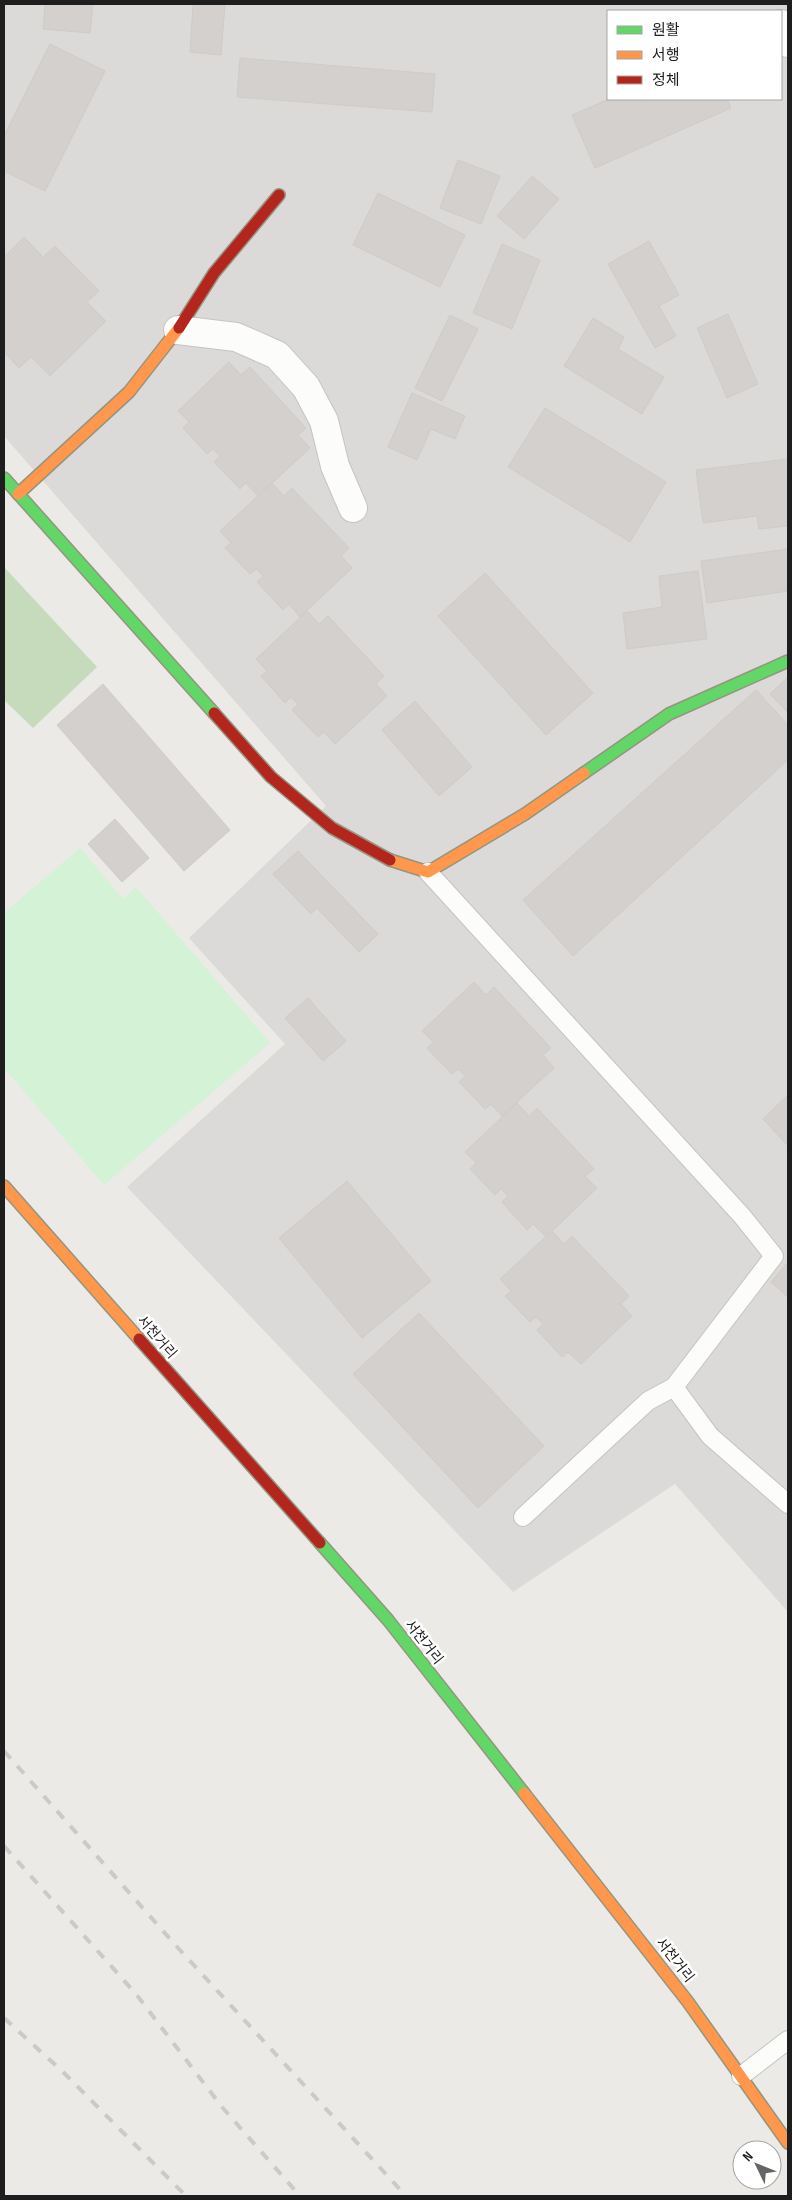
<svg xmlns="http://www.w3.org/2000/svg" width="792" height="2200" font-family="'Sofia Sans Condensed','Noto Sans KR',sans-serif">
<style>
.residential{fill:#dbdad8;fill-rule:evenodd}
.forest{fill:#c6dabc}
.park{fill:#d4f2d5}
.building{fill:#d3d0cd;stroke:#cfccc7}
.lines{fill:none;stroke-linecap:round;stroke-linejoin:round}
.lane-casing{stroke:#c5c4c2;stroke-width:20}
.street-casing{stroke:#c5c4c2;stroke-width:30}
.fast-casing{stroke:#93957f;stroke-width:14}
.slow-casing{stroke:#93957f;stroke-width:14}
.jam-casing{stroke:#93957f;stroke-width:14}
.lane{stroke:#fcfcfb;stroke-width:18}
.street{stroke:#fcfcfb;stroke-width:28}
.fast{stroke:#63d668;stroke-width:11}
.slow{stroke:#ff974d;stroke-width:11}
.jam{stroke:#b3261e;stroke-width:11}
.rail{stroke:#cacac9;stroke-width:4;stroke-dasharray:10 10;stroke-linecap:butt}
.labels{text-anchor:middle;dominant-baseline:central;stroke-width:5;stroke-linejoin:round;paint-order:stroke}
.street-label{font-size:14px;fill:#1e1e1e;stroke:#fff}
</style>
<rect width="100%" height="100%" fill="#eceae6"/>
<!-- residential -->
<path class="residential" d="M4,4H788V1612L675,1484L513,1592L127,1187L285,1044L189,938L326,806L4,436ZM608,11H781V99H608Z"/>
<!-- forest -->
<path class="forest" d="M4,567L97,667L33,728L4,700Z"/>
<!-- park -->
<path class="park" d="M80,848L123,899L136,887L270,1043L104,1185L4,1068V913Z"/>
<!-- building -->
<g class="building">
<path d="M45,4H93L90,33L43,29Z"/>
<path d="M193,4H225L221,55L190,52Z"/>
<path d="M50,44L105,71L45,191L4,171V136Z"/>
<path d="M240,58L435,74L432,112L237,97Z"/>
<path d="M609,99H727L731,108L595,168L572,115Z"/>
<path d="M458,160L500,176L481,224L440,208Z"/>
<path d="M532,176L559,199L524,239L497,216Z"/>
<path d="M378,193L465,235L440,287L353,245Z"/>
<path d="M24,237L43,257L55,246L99,291L87,302L106,321L50,376L31,357L19,368L4,352V257Z"/>
<path d="M649,241L679,295L659,306L676,336L655,348L608,264Z"/>
<path d="M502,244L540,260L512,329L473,313Z"/>
<path d="M728,314L758,384L727,398L697,328Z"/>
<path d="M450,315L478,329L442,401L415,388Z"/>
<path d="M593,318L624,337L618,349L664,377L642,414L564,366Z"/>
<path d="M229,362L241,375L250,367L306,428L298,435L310,448L258,496L246,483L240,489L214,462L220,456L213,449L207,454L183,428L189,422L178,411Z"/>
<path d="M412,393L465,416L455,439L431,429L417,460L388,447Z"/>
<path d="M545,408L666,482L630,542L508,467Z"/>
<path d="M788,459V526L759,529L757,516L703,523L696,470Z"/>
<path d="M272,483L284,496L292,488L349,548L341,556L352,568L300,617L289,604L283,610L257,582L263,576L256,569L250,574L225,548L231,543L220,531Z"/>
<path d="M788,549V591L707,603L701,561Z"/>
<path d="M698,571L707,639L627,649L623,613L662,607L659,576Z"/>
<path d="M485,573L593,693L546,735L438,616Z"/>
<path d="M307,611L319,624L328,616L384,676L376,684L387,696L335,744L324,732L318,737L292,710L298,704L291,697L285,703L261,676L267,671L256,659Z"/>
<path d="M788,677V713L770,694Z"/>
<path d="M103,684L230,830L184,871L57,725Z"/>
<path d="M756,690L788,725V760L573,956L523,900Z"/>
<path d="M415,701L472,767L439,796L382,730Z"/>
<path d="M115,819L149,858L122,882L88,844Z"/>
<path d="M298,851L378,934L359,952L317,908L311,914L273,874Z"/>
<path d="M474,982L486,995L494,987L551,1048L543,1055L554,1068L502,1116L491,1104L485,1109L459,1082L465,1076L458,1069L452,1074L427,1048L433,1042L422,1031Z"/>
<path d="M308,998L346,1041L323,1061L285,1018Z"/>
<path d="M788,1095V1146L763,1119Z"/>
<path d="M517,1103L529,1116L537,1108L594,1169L585,1176L597,1188L546,1237L533,1224L527,1230L502,1202L508,1196L501,1189L495,1195L470,1169L476,1163L465,1152Z"/>
<path d="M347,1181L431,1281L362,1338L279,1238Z"/>
<path d="M552,1231L564,1244L572,1236L629,1296L621,1304L632,1316L581,1364L568,1352L562,1357L537,1330L543,1324L536,1317L530,1322L505,1296L511,1291L500,1279Z"/>
<path d="M788,1262V1297L771,1282Z"/>
<path d="M419,1313L544,1446L478,1508L353,1374Z"/>
</g>
<g class="lines">
<!-- lane casing -->
<g class="lane-casing">
<g id="lane">
<path d="M428,872L742,1216L774,1256L674,1387L648,1401L523,1517"/>
<path d="M674,1387L710,1436L788,1504"/>
<path d="M741,2076L788,2040"/>
</g>
</g>
<!-- street casing -->
<g class="street-casing">
<g id="street">
<path d="M781,24L788,43"/>
<path d="M178,330L236,337L277,355L306,387L324,421L335,466L353,508"/>
</g>
</g>
<!-- fast casing -->
<g class="fast-casing">
<g id="fast">
<path d="M4,478L214,713"/>
<path d="M584,773L669,714L788,661"/>
<path d="M320,1543L388,1620L524,1793"/>
</g>
</g>
<!-- slow casing -->
<g class="slow-casing">
<g id="slow">
<path d="M18,494L129,392L179,328"/>
<path d="M390,860L428,872L525,814L584,773"/>
<path d="M4,1186L139,1339"/>
<path d="M524,1793L688,2002L788,2143"/>
</g>
</g>
<!-- jam casing -->
<g class="jam-casing">
<g id="jam">
<path d="M179,328L214,273L279,195"/>
<path d="M214,713L271,777L332,828L390,860"/>
<path d="M139,1339L320,1543"/>
</g>
</g>
<!-- lane -->
<use href="#lane" class="lane"/>
<!-- street -->
<use href="#street" class="street"/>
<!-- fast -->
<use href="#fast" class="fast"/>
<!-- slow -->
<use href="#slow" class="slow"/>
<!-- jam -->
<use href="#jam" class="jam"/>
<!-- rail -->
<g class="rail">
<path d="M4,1751L179,1949L406,2196"/>
<path d="M4,1846L136,1994L222,2107L300,2196"/>
<path d="M4,2018L62,2071L186,2196"/>
</g>
</g>
<g class="labels">
<!-- street labels -->
<g class="street-label">
<text transform="translate(157 1337) rotate(49)">서천거리</text>
<text transform="translate(424 1642) rotate(52)">서천거리</text>
<text transform="translate(675 1960) rotate(52)">서천거리</text>
</g>
</g>
<!-- border -->
<rect width="792" height="2200" fill="none" stroke="#1e1e1e" stroke-width="10"/>
<!-- legend -->
<rect x="607" y="10" width="175" height="90" fill="#ffffff" stroke="#a5a5a5"/>
<rect x="617" y="26" width="25" height="8" fill="#63d668" stroke="#a5a5a5"/>
<text x="652" y="35" font-size="15" fill="#1e1e1e">원활</text>
<rect x="617" y="51" width="25" height="8" fill="#ff974d" stroke="#a5a5a5"/>
<text x="652" y="60" font-size="15" fill="#1e1e1e">서행</text>
<rect x="617" y="76" width="25" height="8" fill="#b3261e" stroke="#a5a5a5"/>
<text x="652" y="85" font-size="15" fill="#1e1e1e">정체</text>
<!-- north arrow -->
<g transform="translate(757 2165) rotate(313)"><circle r="24" fill="#ffffff" stroke="#a5a5a5"/>
<path d="M0-4L9 19L0 12L-9 19Z" fill="#666564"/>
<text y="-8" font-size="14" font-weight="bold" text-anchor="middle" fill="#1e1e1e">N</text>
</g>
</svg>
